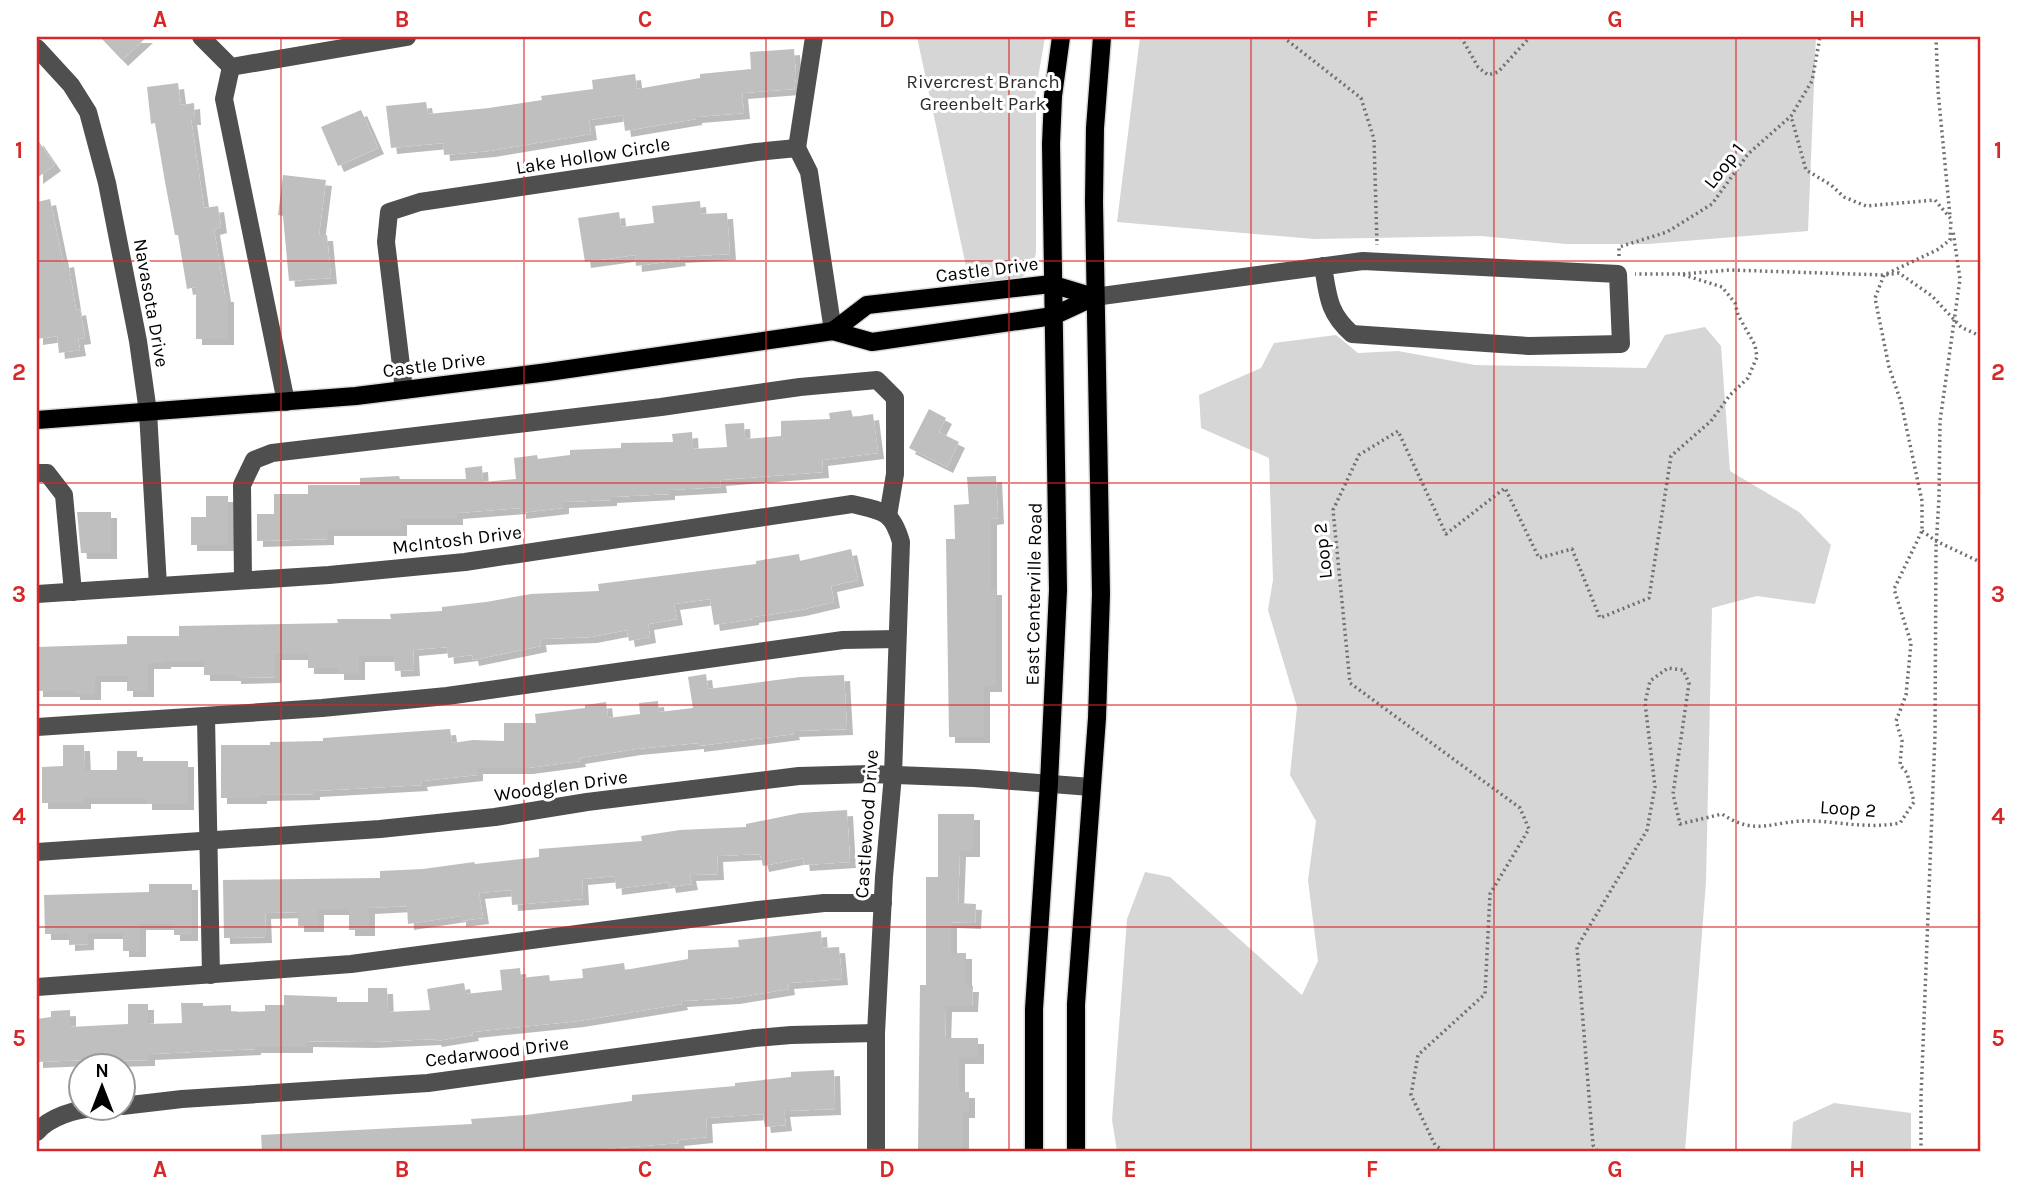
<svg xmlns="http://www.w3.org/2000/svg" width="2017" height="1188" font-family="Karla,sans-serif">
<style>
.green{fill:#d6d6d6}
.building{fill:#bfbfbf;filter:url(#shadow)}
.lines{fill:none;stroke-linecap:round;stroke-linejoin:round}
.major-casing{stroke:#dbdbdb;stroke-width:21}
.path{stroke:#717171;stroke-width:3.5;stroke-dasharray:2 3.5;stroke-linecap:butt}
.minor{stroke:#4f4f4f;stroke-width:18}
.major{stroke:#000;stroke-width:18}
.grid{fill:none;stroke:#d62828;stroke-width:2;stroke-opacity:0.55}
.labels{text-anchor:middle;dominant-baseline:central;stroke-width:6;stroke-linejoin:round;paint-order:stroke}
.park-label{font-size:19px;fill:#2d2d2d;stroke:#fff}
.street-label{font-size:19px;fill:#000;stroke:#fff}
.neatline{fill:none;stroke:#d62828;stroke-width:2.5}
.grid-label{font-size:23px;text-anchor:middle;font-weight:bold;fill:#d62828}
</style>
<defs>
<filter id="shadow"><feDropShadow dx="6" dy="6" stdDeviation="0" flood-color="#0004"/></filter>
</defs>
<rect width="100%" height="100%" fill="#fff"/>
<!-- green -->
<g class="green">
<path d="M917,37H1045L1036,90V252L1033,268L1022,277L970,285Z"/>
<path d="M1140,37H1816L1808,231L1648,244H1566L1481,236L1314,239L1117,222Z"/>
<path d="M1705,327L1721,346L1730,471L1799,512L1831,545L1815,604L1757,596L1712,608L1706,882L1685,1151H1117L1112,1120L1127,919L1145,872L1170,877L1302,995L1318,961L1308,880L1316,821L1290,775L1297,707L1268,610L1273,580L1269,458L1201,428L1199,395L1261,368L1274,343L1336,335L1358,353L1398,351L1475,365L1646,368L1665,335Z"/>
<path d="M1834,1103L1911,1113V1151H1791L1793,1122Z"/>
</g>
<!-- building -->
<g class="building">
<path d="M100,37H147L122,60Z"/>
<path d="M794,49L796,77L794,89L742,93L744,113L696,117V119L625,131L623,115L589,120L591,134L489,151L444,155L443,143L391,148L386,106L426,102L428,114L489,108L542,100L541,96L593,89L592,80L635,74L637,89L700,78V74L751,69L750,52Z"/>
<path d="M178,83L181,105L194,103L195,119H191L204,208L218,206L221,227L214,229L225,296H228V339H196V287L187,289L178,235H175L165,182L155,123L151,124L147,87Z"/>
<path d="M361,110L378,148L338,166L321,127Z"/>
<path d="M37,139L55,165L37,178Z"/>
<path d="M283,175L326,180L319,235H327L331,278L289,281L283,216L278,215Z"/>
<path d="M50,199L63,262L68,261L76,310L80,309L85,338L78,339L80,350L59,353L57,336L37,339V202Z"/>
<path d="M700,201L701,214L727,213L730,254L679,257L680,260L636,266L635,255L585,262L578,218L619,212L621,227L654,223L652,206Z"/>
<path d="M929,409L946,418L939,432L959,442L947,467L909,448Z"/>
<path d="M851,410L853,417L873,414L878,453L822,460L823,472L720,480L721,487L669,490V494L611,497V500L563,502V508L520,513V508L457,513V519H401V530H328V539L257,541V514H274V494H308V485H360V478L399,476L400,479H466L465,468L482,466L483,482L516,479L514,458L537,455L538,459L570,455V450L621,448V443L673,442L672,434L692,432L693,449L727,447L725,424L744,423L745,439L781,436V421L830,419L829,413Z"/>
<path d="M996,476L998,518L991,519V589H996V686H984V737H949L946,539H955L954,505L969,504L967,477Z"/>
<path d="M206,496H228V545H191V517H206Z"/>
<path d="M77,512H111V553H81Z"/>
<path d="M851,549L858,580L831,586L834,602L800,610L753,617V619L714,625L710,599L674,604L677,619L648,624L650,637L629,641L627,630L591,637L540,639L541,646L473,660L472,655L448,658L447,647L413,650L414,670L395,671L394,656H359V674H338V668H308V654H275V677L235,678V675H204V661H165V663H148V691H127V676H95V694H74V691H37V647L127,644V636H179V626L338,623L337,619H391L390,614L442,611V607L486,602L531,594L599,591L598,584L756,564V561L799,554L800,561Z"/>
<path d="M706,674L708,689L800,677L844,675L847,729L793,731L794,734L698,746V743L635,749L579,758L580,761L527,768H477V775L421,781L422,785L314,791V794L261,795V798H221V745H270V742L323,741V738L450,729L452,743L473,740L504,741V723H536L535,714L585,708V705L606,702L608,718L640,714L639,703L658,701L659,712L693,708L688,677Z"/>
<path d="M63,745H84L85,770H117V751H137V761H188V804H146V798H85V803H42V767L63,766Z"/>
<path d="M847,810L850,862L804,865L803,858L763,866L760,854L717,856L718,874L690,875L692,884L670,887L669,882L616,889L615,876L582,879L583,899L512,905L511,890L479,893L483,918L460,921V916L408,924L407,906L369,908V930H349V909H318V926H298V912L265,913L266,937L224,938L223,880L380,878V871L423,869L474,862L475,864L539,857V849L642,841L641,836L680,830L746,827V824L800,813Z"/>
<path d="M938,814H974V851H960L958,903L976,904L975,923L951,922V953H966V986H973L972,1006H946L945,1038H978V1058H959V1092H969V1112H963V1151H918L920,985H926V877H938Z"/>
<path d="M149,884H192V935H174V924H140V951H123V933H88V944L69,945V934H45L44,895L149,892Z"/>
<path d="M821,931L822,948L839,947L842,979L788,983L789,989L734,998L681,1001L682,1004L578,1021L472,1032L473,1035L436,1041L435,1039L370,1042L307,1041V1047H255V1049L149,1054V1060L107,1061V1059L37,1062V1019L51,1017V1011L70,1010V1027L128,1024V1004H148V1024L182,1023L181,1003H203V1006L231,1005V1012L265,1011V1005H284V995L337,997V1002H368V988H387L388,1012L430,1010L427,989L464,983L466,994L502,990L500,970L520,968L521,978L549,975L550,981L583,978L582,969L624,963L625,970L688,959V950L739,947L738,940Z"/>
<path d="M834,1070L835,1109L784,1111L786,1125L765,1127L763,1114L706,1118L707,1137L678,1140L679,1143L578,1151H262L261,1135L472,1124L471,1119L526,1115L632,1101V1095L735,1086V1083L791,1077V1072Z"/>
</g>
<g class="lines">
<!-- major casing -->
<g class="major-casing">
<g id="major">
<path d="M833,331L867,305L1051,284L1094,297"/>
<path d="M37,420L356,396L548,372L833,331L872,342L1053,316L1094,297"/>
<path d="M1034,1151V1009L1049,783L1058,590L1051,144L1053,96L1061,37"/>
<path d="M1076,1151V1004L1097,718L1101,594L1094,202L1095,128L1102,37"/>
</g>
</g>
<!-- path -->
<g class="path">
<path d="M1283,37L1361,98L1374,139L1377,245"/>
<path d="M1461,37L1478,67L1488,75L1498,72L1530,37"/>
<path d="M1936,37L1938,91L1950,216"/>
<path d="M1619,256V247L1667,232L1712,204L1748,154L1791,116L1812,81L1820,37"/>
<path d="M1683,274L1730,270L1884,275L1899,273L1932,296L1961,327L1980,336"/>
<path d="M1922,531L1936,541L1980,562"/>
<path d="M1444,1151L1435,1145L1411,1095L1418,1055L1485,994L1490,894L1529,829L1520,808L1350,683L1333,510L1359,455L1398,431L1446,534L1505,488L1539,558L1572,549L1600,618L1649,598L1671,456L1711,421L1730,395L1748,378L1757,357L1755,345L1738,315L1735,303L1722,287L1681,274H1635"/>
<path d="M1597,1151L1593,1145L1577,947L1647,830L1655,787L1645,703L1650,681L1668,668L1683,670L1689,683L1673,794L1680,824L1722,814C1758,838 1775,819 1812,821C1842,822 1869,829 1900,823L1914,802L1907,773L1900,765L1902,741L1896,721L1906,695L1911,643L1894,589L1922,531V501L1901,402L1889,367L1875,298L1884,275L1937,250L1950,240L1951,219L1935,200L1866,206L1844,197L1831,185L1806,170L1791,116"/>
<path d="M1921,1151V1097L1935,735L1936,548L1939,497L1940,421L1960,279L1953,231"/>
</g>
<!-- minor -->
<g class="minor">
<path d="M201,37L231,67L407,37"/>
<path d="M37,48L71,85L88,112L107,183L138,341L148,412L158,586"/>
<path d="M231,67L224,99L286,402"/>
<path d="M797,148L814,37"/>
<path d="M1094,297L1363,261L1618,274L1621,344L1529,346L1352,334C1328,313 1328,296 1323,266"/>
<path d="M404,390L386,242L389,212L420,202L756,152L797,148L809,172L833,331"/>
<path d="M37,473H47L64,495L73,592"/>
<path d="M243,580L242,485L254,460L272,453L661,407L800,387L877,380L895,398V474L888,516"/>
<path d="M37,594L329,575L465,562L852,504C882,511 892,510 901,542L893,775L884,877L876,1033V1151"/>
<path d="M206,717L211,975"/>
<path d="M37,727L322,708L447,696L843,640L897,639"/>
<path d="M37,852L380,829L495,817L587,802L799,776L870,774L974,778L1091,787"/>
<path d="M37,987L351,964L758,910L824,903H883"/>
<path d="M122,1106L182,1099L428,1083L755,1038L791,1035L876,1033"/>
<path d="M37,1132C49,1117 76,1109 95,1108"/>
</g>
<!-- major -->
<use href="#major" class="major"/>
</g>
<!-- grid -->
<path class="grid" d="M281,37V1151M524,37V1151M766,37V1151M1009,37V1151M1251,37V1151M1494,37V1151M1736,37V1151M37,261H1980M37,483H1980M37,705H1980M37,927H1980"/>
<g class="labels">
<!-- park labels -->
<g class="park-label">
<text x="983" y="82">Rivercrest Branch<tspan x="983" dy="22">Greenbelt Park</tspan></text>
</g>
<!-- street labels -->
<g class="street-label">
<text transform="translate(593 156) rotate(-9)">Lake Hollow Circle</text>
<text transform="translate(1724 166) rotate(-52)">Loop 1</text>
<text transform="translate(987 270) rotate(-7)">Castle Drive</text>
<text transform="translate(151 303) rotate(80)">Navasota Drive</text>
<text transform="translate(434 365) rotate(-7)">Castle Drive</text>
<text transform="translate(457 540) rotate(-7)">McIntosh Drive</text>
<text transform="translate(1323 551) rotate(-96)">Loop 2</text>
<text transform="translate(1034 594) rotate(-89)">East Centerville Road</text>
<text transform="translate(561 786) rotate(-8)">Woodglen Drive</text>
<text transform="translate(1848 809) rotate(4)">Loop 2</text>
<text transform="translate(867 824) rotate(-86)">Castlewood Drive</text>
<text transform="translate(497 1052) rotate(-7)">Cedarwood Drive</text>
</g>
</g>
<!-- border -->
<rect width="2017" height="1188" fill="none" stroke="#ffffff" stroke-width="77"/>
<!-- north arrow -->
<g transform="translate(102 1087)"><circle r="33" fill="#ffffff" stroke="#999999" stroke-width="2"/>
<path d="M0-5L12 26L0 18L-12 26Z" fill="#000000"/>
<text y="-10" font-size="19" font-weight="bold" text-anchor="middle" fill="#000000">N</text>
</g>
<rect x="38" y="38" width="1941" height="1112" class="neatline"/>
<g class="grid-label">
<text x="160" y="27">A</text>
<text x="402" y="27">B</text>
<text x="645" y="27">C</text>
<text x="887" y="27">D</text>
<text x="1130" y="27">E</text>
<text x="1372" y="27">F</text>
<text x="1615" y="27">G</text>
<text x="1857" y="27">H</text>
<text x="19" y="158">1</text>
<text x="1998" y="158">1</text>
<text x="19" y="380">2</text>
<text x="1998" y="380">2</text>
<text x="19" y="602">3</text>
<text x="1998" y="602">3</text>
<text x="19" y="824">4</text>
<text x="1998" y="824">4</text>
<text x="19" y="1046">5</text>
<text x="1998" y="1046">5</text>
<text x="160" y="1177">A</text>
<text x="402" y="1177">B</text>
<text x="645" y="1177">C</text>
<text x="887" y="1177">D</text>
<text x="1130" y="1177">E</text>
<text x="1372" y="1177">F</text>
<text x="1615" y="1177">G</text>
<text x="1857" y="1177">H</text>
</g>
</svg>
